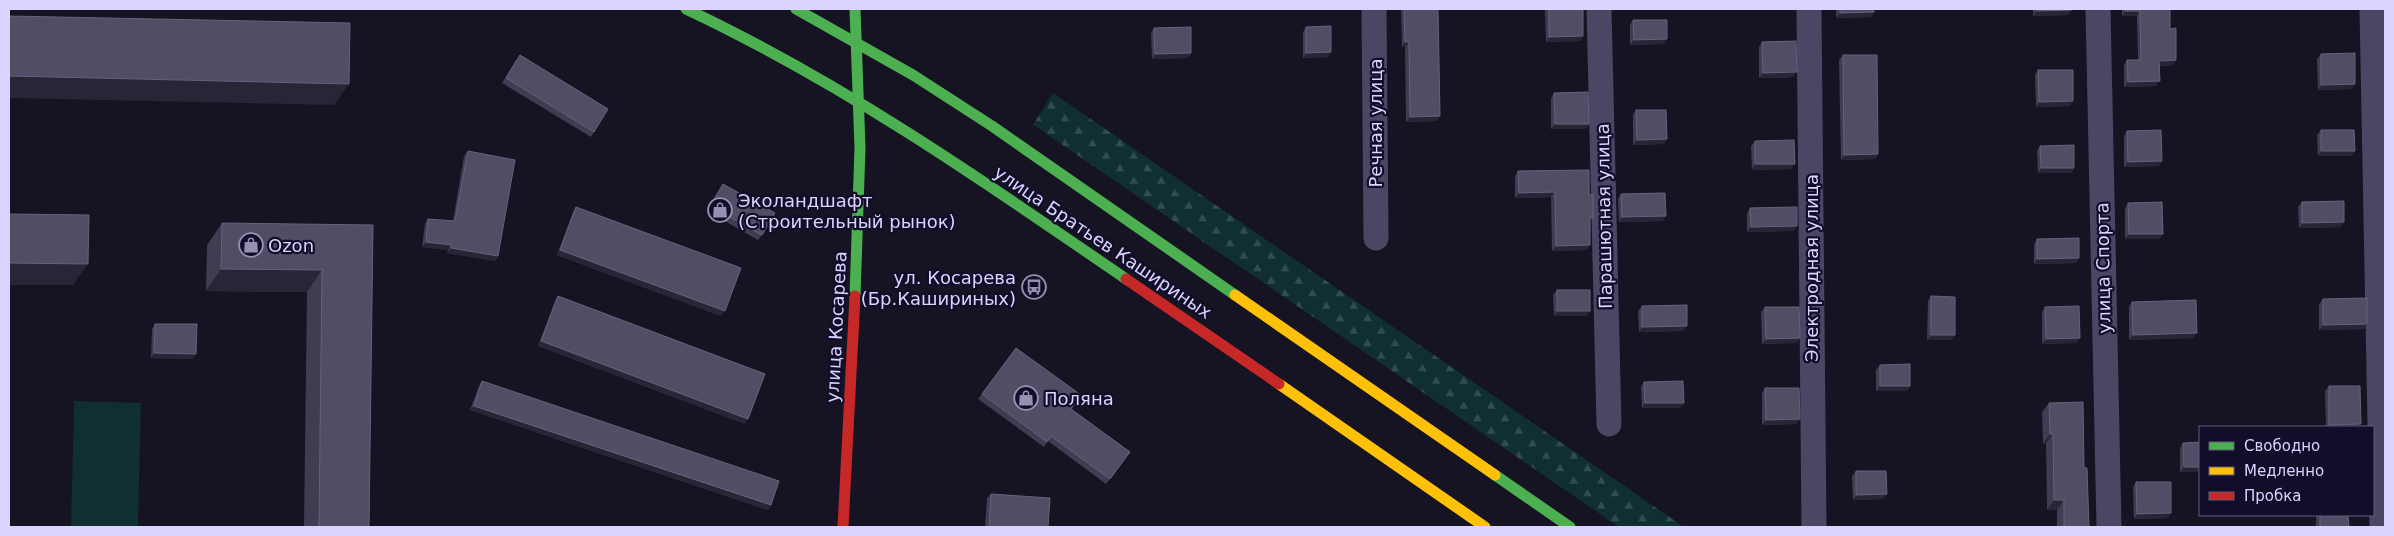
<svg xmlns="http://www.w3.org/2000/svg" width="2394" height="536" font-family="'DejaVu Sans',sans-serif">
<style>
.forest{fill:url(#forest-firs)}
.pitch{fill:#102f31}
.lines{fill:none;stroke-linecap:round;stroke-linejoin:round}
.street{stroke:#494764;stroke-width:25}
.fast{stroke:#4caf50;stroke-width:11}
.slow{stroke:#ffc107;stroke-width:11}
.jam{stroke:#c62828;stroke-width:11}
.wall{fill:#403c52}
.shaded-wall{fill:#282537}
.building{fill:#504d65;stroke:#66627d}
.labels{text-anchor:middle;dominant-baseline:central;stroke-width:4.5;stroke-linejoin:round;paint-order:stroke}
.street-label{font-size:18px;fill:#dad5ff;stroke:#120d29}
.poi-label{font-size:18px;fill:#dad5ff;stroke:#120d29;text-anchor:start}
</style>
<defs>
<pattern id="forest-firs" width="22" height="20" patternUnits="userSpaceOnUse" patternTransform="scale(1.25)"><rect width="22" height="20" fill="#102f31"/><path d="M5 1l3.5 6h-7zM16 11l3.5 6h-7z" fill="#324c50"/></pattern>
</defs>
<rect width="100%" height="100%" fill="#161323"/>
<!-- forest -->
<path class="forest" d="M1053,93L1684,527H1619L1035,126L1033,125Z"/>
<!-- pitch -->
<path class="pitch" d="M74,401L141,403L138,527H71Z"/>
<g class="lines">
<!-- street -->
<g class="street">
<path d="M1374,9L1376,238"/>
<path d="M1599,9L1609,424"/>
<path d="M1809,9L1814,527"/>
<path d="M2098,9L2109,527"/>
<path d="M2372,9L2382,527"/>
</g>
<!-- fast -->
<g class="fast">
<path d="M686,9C843,83 984,181 1126,279"/>
<path d="M796,9L913,75L992,126L1235,295"/>
<path d="M855,296L860,148L855,9"/>
<path d="M1495,475L1570,527"/>
</g>
<!-- slow -->
<g class="slow">
<path d="M1235,295L1495,475"/>
<path d="M1279,384L1485,527"/>
</g>
<!-- jam -->
<g class="jam">
<path d="M1126,279L1279,384"/>
<path d="M843,527L855,296"/>
</g>
</g>
<!-- wall -->
<g class="wall">
<path d="M1401,9H1438L1437,121L1406,122L1405,47H1402Z"/>
<path d="M1546,9H1583V36L1580,41L1546,42L1545,10Z"/>
<path d="M1836,9H1874L1871,17L1836,18Z"/>
<path d="M2033,9H2072L2068,15L2033,16Z"/>
<path d="M2122,9H2170V29L2176,60L2173,65L2159,66L2156,86L2124,87V65L2127,60H2138L2137,16H2122Z"/>
<path d="M1633,20L1667,39L1664,44L1630,45V25Z"/>
<path d="M1306,27L1328,57L1303,58V32Z"/>
<path d="M1154,28L1191,53L1188,58L1152,59L1151,33Z"/>
<path d="M1762,42L1793,77L1759,78V47Z"/>
<path d="M2321,54L2355,84L2352,89L2318,90L2317,59Z"/>
<path d="M1843,55L1878,154L1875,159L1841,160L1839,60Z"/>
<path d="M516,60L594,132L591,137L502,83Z"/>
<path d="M2038,70L2070,106L2036,107L2035,75Z"/>
<path d="M1554,93L1586,129H1551V98Z"/>
<path d="M1636,110L1667,139L1664,144L1633,145V115Z"/>
<path d="M2321,130L2355,151L2351,156H2318L2317,135Z"/>
<path d="M2127,131L2162,161L2159,166L2124,167V136Z"/>
<path d="M1755,141L1791,169L1752,170L1751,146Z"/>
<path d="M2040,146L2074,168L2071,173H2038L2037,151Z"/>
<path d="M468,151L498,256L495,261L447,253L448,250L422,247L425,224L428,219L453,221L464,156Z"/>
<path d="M1589,170L1590,245L1586,250L1552,251L1551,197L1515,198V176L1518,171Z"/>
<path d="M723,184L762,235L758,240L707,211Z"/>
<path d="M1621,194L1666,216L1662,221L1619,222L1618,199Z"/>
<path d="M2302,202L2341,227L2299,228L2298,207Z"/>
<path d="M2128,203L2163,234L2159,239H2125V208Z"/>
<path d="M576,207L721,316L557,255L573,212Z"/>
<path d="M1750,208L1794,231L1747,232V213Z"/>
<path d="M222,223L373,225L369,527H304L307,292L206,291L207,245Z"/>
<path d="M2037,239L2076,263L2034,264V244Z"/>
<path d="M1557,290L1587,316H1554L1553,295Z"/>
<path d="M558,296L745,424L538,346L555,301Z"/>
<path d="M1931,296L1955,335L1951,340H1927L1928,301Z"/>
<path d="M2323,299L2367,324L2364,329L2319,330V304Z"/>
<path d="M2132,302L2193,338L2129,340V307Z"/>
<path d="M1642,306L1683,331L1639,332L1638,311Z"/>
<path d="M1765,307L1800,338L1796,343L1762,344L1761,312Z"/>
<path d="M2045,307L2080,338L2076,343L2042,344V312Z"/>
<path d="M155,324L193,359L151,358L152,329Z"/>
<path d="M1016,348L1071,409L1130,452L1106,484L1048,441L1044,447L978,399Z"/>
<path d="M1880,365L1910,386L1907,391H1876V370Z"/>
<path d="M482,381L771,505L768,510L470,410L479,386Z"/>
<path d="M1644,382L1684,403L1680,408H1642L1641,387Z"/>
<path d="M2329,386L2361,424L2359,427H2326L2325,391Z"/>
<path d="M1765,388L1800,419L1796,424L1762,425V393Z"/>
<path d="M2049,403L2084,468L2089,527H2057V510H2047L2046,443L2043,444L2042,412Z"/>
<path d="M2200,442V472H2180V448L2183,443Z"/>
<path d="M1856,471L1887,494L1883,499L1853,500L1852,476Z"/>
<path d="M2136,482L2168,518L2134,519L2133,487Z"/>
<path d="M991,494L1048,527H985L987,498Z"/>
<path d="M2316,515H2348L2349,527H2316Z"/>
</g>
<!-- shaded-wall -->
<g class="shaded-wall">
<path d="M2072,10L2068,15L2033,16L2037,11Z"/>
<path d="M2125,11H2140L2137,16H2122Z"/>
<path d="M1874,12L1871,17L1836,18L1840,13Z"/>
<path d="M1583,36L1580,41L1546,42L1549,37Z"/>
<path d="M1667,39L1664,44L1630,45L1634,40Z"/>
<path d="M1405,42H1409L1405,47H1402Z"/>
<path d="M1331,52L1328,57L1303,58L1306,53Z"/>
<path d="M1191,53L1188,58L1152,59L1155,54Z"/>
<path d="M2176,60L2173,65L2156,66L2159,61Z"/>
<path d="M1797,72L1793,77L1759,78L1763,73Z"/>
<path d="M9,76L349,84L334,105L9,98Z"/>
<path d="M2160,81L2156,86L2124,87L2128,82Z"/>
<path d="M2355,84L2352,89L2318,90L2321,85Z"/>
<path d="M2073,101L2070,106L2036,107L2039,102Z"/>
<path d="M1440,116L1437,121L1406,122L1410,117Z"/>
<path d="M1555,124H1589L1586,129H1551Z"/>
<path d="M1667,139L1664,144L1633,145L1637,140Z"/>
<path d="M2321,151H2355L2351,156H2318Z"/>
<path d="M1878,154L1875,159L1841,160L1844,155Z"/>
<path d="M2162,161L2159,166L2124,167L2128,162Z"/>
<path d="M1755,164H1795L1791,169L1752,170Z"/>
<path d="M2041,168H2074L2071,173H2038Z"/>
<path d="M1555,192L1551,197L1515,198L1519,193Z"/>
<path d="M1666,216L1662,221L1619,222L1622,217Z"/>
<path d="M2344,222L2341,227L2299,228L2302,223Z"/>
<path d="M1797,226L1794,231L1747,232L1751,227Z"/>
<path d="M2129,234H2163L2159,239H2125Z"/>
<path d="M426,242L451,245L448,250L422,247Z"/>
<path d="M1590,245L1586,250L1552,251L1556,246Z"/>
<path d="M451,248L498,256L495,261L447,253Z"/>
<path d="M560,250L725,311L721,316L557,255Z"/>
<path d="M2079,258L2076,263L2034,264L2037,259Z"/>
<path d="M9,263L88,264L73,285H9Z"/>
<path d="M221,269L322,270L307,292L206,291Z"/>
<path d="M1557,311H1590L1587,316H1554Z"/>
<path d="M2367,324L2364,329L2319,330L2323,325Z"/>
<path d="M1687,326L1683,331L1639,332L1642,327Z"/>
<path d="M2197,333L2193,338L2129,340L2133,335Z"/>
<path d="M1931,335H1955L1951,340H1927Z"/>
<path d="M1800,338L1796,343L1762,344L1766,339Z"/>
<path d="M2080,338L2076,343L2042,344L2046,339Z"/>
<path d="M541,341L748,419L745,424L538,346Z"/>
<path d="M154,353L196,354L193,359L151,358Z"/>
<path d="M1880,386H1910L1907,391H1876Z"/>
<path d="M1645,403H1684L1680,408H1642Z"/>
<path d="M474,406L771,505L768,510L470,410Z"/>
<path d="M1800,419L1796,424L1762,425L1766,420Z"/>
<path d="M2361,424L2359,427H2328L2329,425Z"/>
<path d="M2050,434H2053L2046,443L2043,444Z"/>
<path d="M2184,467H2200V472H2180Z"/>
<path d="M1887,494L1883,499L1853,500L1856,495Z"/>
<path d="M2054,500H2064L2057,510H2047Z"/>
<path d="M2171,513L2168,518L2134,519L2137,514Z"/>
</g>
<!-- building -->
<g class="building">
<path d="M1404,9H1438L1440,116L1410,117L1409,42H1405Z"/>
<path d="M1549,9H1583V36L1549,37Z"/>
<path d="M1840,9H1874V12L1840,13Z"/>
<path d="M2037,9H2072V10L2037,11Z"/>
<path d="M2125,9H2170V29L2176,28V60L2159,61L2160,81L2128,82L2127,60H2141L2140,11H2125Z"/>
<path d="M9,16L350,23L349,84L9,76Z"/>
<path d="M1633,20H1667V39L1634,40Z"/>
<path d="M1331,26V52L1306,53V27Z"/>
<path d="M1191,27V53L1155,54L1154,28Z"/>
<path d="M1796,41L1797,72L1763,73L1762,42Z"/>
<path d="M2355,53V84L2321,85V54Z"/>
<path d="M520,55L608,109L594,132L506,78Z"/>
<path d="M1843,55H1877L1878,154L1844,155Z"/>
<path d="M2038,70H2073V101L2039,102Z"/>
<path d="M1588,92L1589,124H1555L1554,93Z"/>
<path d="M1636,110H1666L1667,139L1637,140Z"/>
<path d="M2161,130L2162,161L2128,162L2127,131Z"/>
<path d="M2321,130H2354L2355,151H2321Z"/>
<path d="M1794,140L1795,164H1755V141Z"/>
<path d="M2074,145V168H2041L2040,146Z"/>
<path d="M468,151L515,160L498,256L451,248V245L426,242L428,219L455,221Z"/>
<path d="M1589,170V195L1593,194V218H1590V245L1556,246L1555,192L1519,193L1518,171Z"/>
<path d="M723,184L775,213L762,235L710,206Z"/>
<path d="M1665,193L1666,216L1622,217L1621,194Z"/>
<path d="M2344,201V222L2302,223V202Z"/>
<path d="M2162,202L2163,234H2129L2128,203Z"/>
<path d="M576,207L741,268L725,311L560,250Z"/>
<path d="M1797,207V226L1751,227L1750,208Z"/>
<path d="M9,214L89,215L88,264L9,263Z"/>
<path d="M222,223L373,225L369,527H319L322,270L221,269Z"/>
<path d="M2079,238V258L2037,259V239Z"/>
<rect x="1557" y="290" width="33" height="21"/>
<path d="M558,296L765,374L748,419L541,341Z"/>
<path d="M1931,296L1955,297V335H1931Z"/>
<path d="M2367,298V324L2323,325V299Z"/>
<path d="M2196,300L2197,333L2133,335L2132,302Z"/>
<path d="M1687,305V326L1642,327V306Z"/>
<path d="M2079,306L2080,338L2046,339L2045,307Z"/>
<path d="M1765,307H1799L1800,338L1766,339Z"/>
<path d="M155,324H197L196,354L154,353Z"/>
<path d="M1016,348L1081,395L1071,409L1130,452L1110,479L1051,436L1047,442L982,394Z"/>
<path d="M1910,364V386H1880V365Z"/>
<path d="M482,381L779,481L771,505L474,406Z"/>
<path d="M1683,381L1684,403H1645L1644,382Z"/>
<path d="M2329,386H2360L2361,424L2329,425Z"/>
<path d="M1765,388H1799L1800,419L1766,420Z"/>
<path d="M2083,402L2084,468H2087L2089,527H2064V500H2054L2053,434H2050L2049,403Z"/>
<path d="M2200,442V467H2184L2183,443Z"/>
<path d="M1856,471H1886L1887,494L1856,495Z"/>
<path d="M2136,482H2171V513L2137,514Z"/>
<path d="M991,494L1050,498L1048,527H989Z"/>
<path d="M2320,515H2348L2349,527H2320Z"/>
</g>
<!-- icons -->
<defs>
<g id="shop-ring" transform="scale(1.25)"><circle r="9.5" fill="#120d29" stroke="#9591b2" stroke-width="1.5"/><path d="M-5-2.5h2.3a2.7 3.5 0 0 1 5.4 0H5L5.5 6h-11ZM-1.5-2.5h3a1.5 2.3 0 0 0-3 0Z" fill="#9591b2"/></g>
<g id="bus-ring" transform="scale(1.25)"><circle r="9.5" fill="#120d29" stroke="#9591b2" stroke-width="1.5"/><path d="M-5-6H5V4H4V6H2V4H-2V6H-4V4H-5ZM-3.5-4V0h7V-4ZM-3.5 1.2v1.5H-2V1.2ZM2 1.2v1.5H3.5V1.2Z" fill="#9591b2"/></g>
</defs>
<g fill-rule="evenodd">
<use href="#shop-ring" x="720" y="210"/>
<use href="#shop-ring" x="251" y="245"/>
<use href="#bus-ring" x="1034" y="287"/>
<use href="#shop-ring" x="1026" y="398"/>
</g>
<g class="labels">
<!-- street labels -->
<g class="street-label">
<text transform="translate(1375 123) rotate(-90)">Речная улица</text>
<text transform="translate(1604 216) rotate(-91)">Парашютная улица</text>
<text transform="translate(1103 242) rotate(34)">улица Братьев Кашириных</text>
<text transform="translate(1811 268) rotate(-90)">Электродная улица</text>
<text transform="translate(2103 268) rotate(-91)">улица Спорта</text>
<text transform="translate(836 327) rotate(-87)">улица Косарева</text>
</g>
<!-- poi labels -->
<g class="poi-label">
<text x="738" y="200">Эколандшафт<tspan x="738" dy="21">(Строительный рынок)</tspan></text>
<text x="268" y="245">Ozon</text>
<text x="1016" y="277" text-anchor="end">ул. Косарева<tspan x="1016" dy="21">(Бр.Кашириных)</tspan></text>
<text x="1044" y="398">Поляна</text>
</g>
</g>
<!-- border -->
<rect width="2394" height="536" fill="none" stroke="#dad5ff" stroke-width="20"/>
<!-- legend -->
<rect x="2199" y="426" width="175" height="90" fill="#120d29" stroke="#625d7f"/>
<rect x="2209" y="442" width="25" height="8" fill="#4caf50" stroke="#625d7f"/>
<text x="2244" y="451" font-size="15" fill="#dad5ff">Свободно</text>
<rect x="2209" y="467" width="25" height="8" fill="#ffc107" stroke="#625d7f"/>
<text x="2244" y="476" font-size="15" fill="#dad5ff">Медленно</text>
<rect x="2209" y="492" width="25" height="8" fill="#c62828" stroke="#625d7f"/>
<text x="2244" y="501" font-size="15" fill="#dad5ff">Пробка</text>
</svg>
